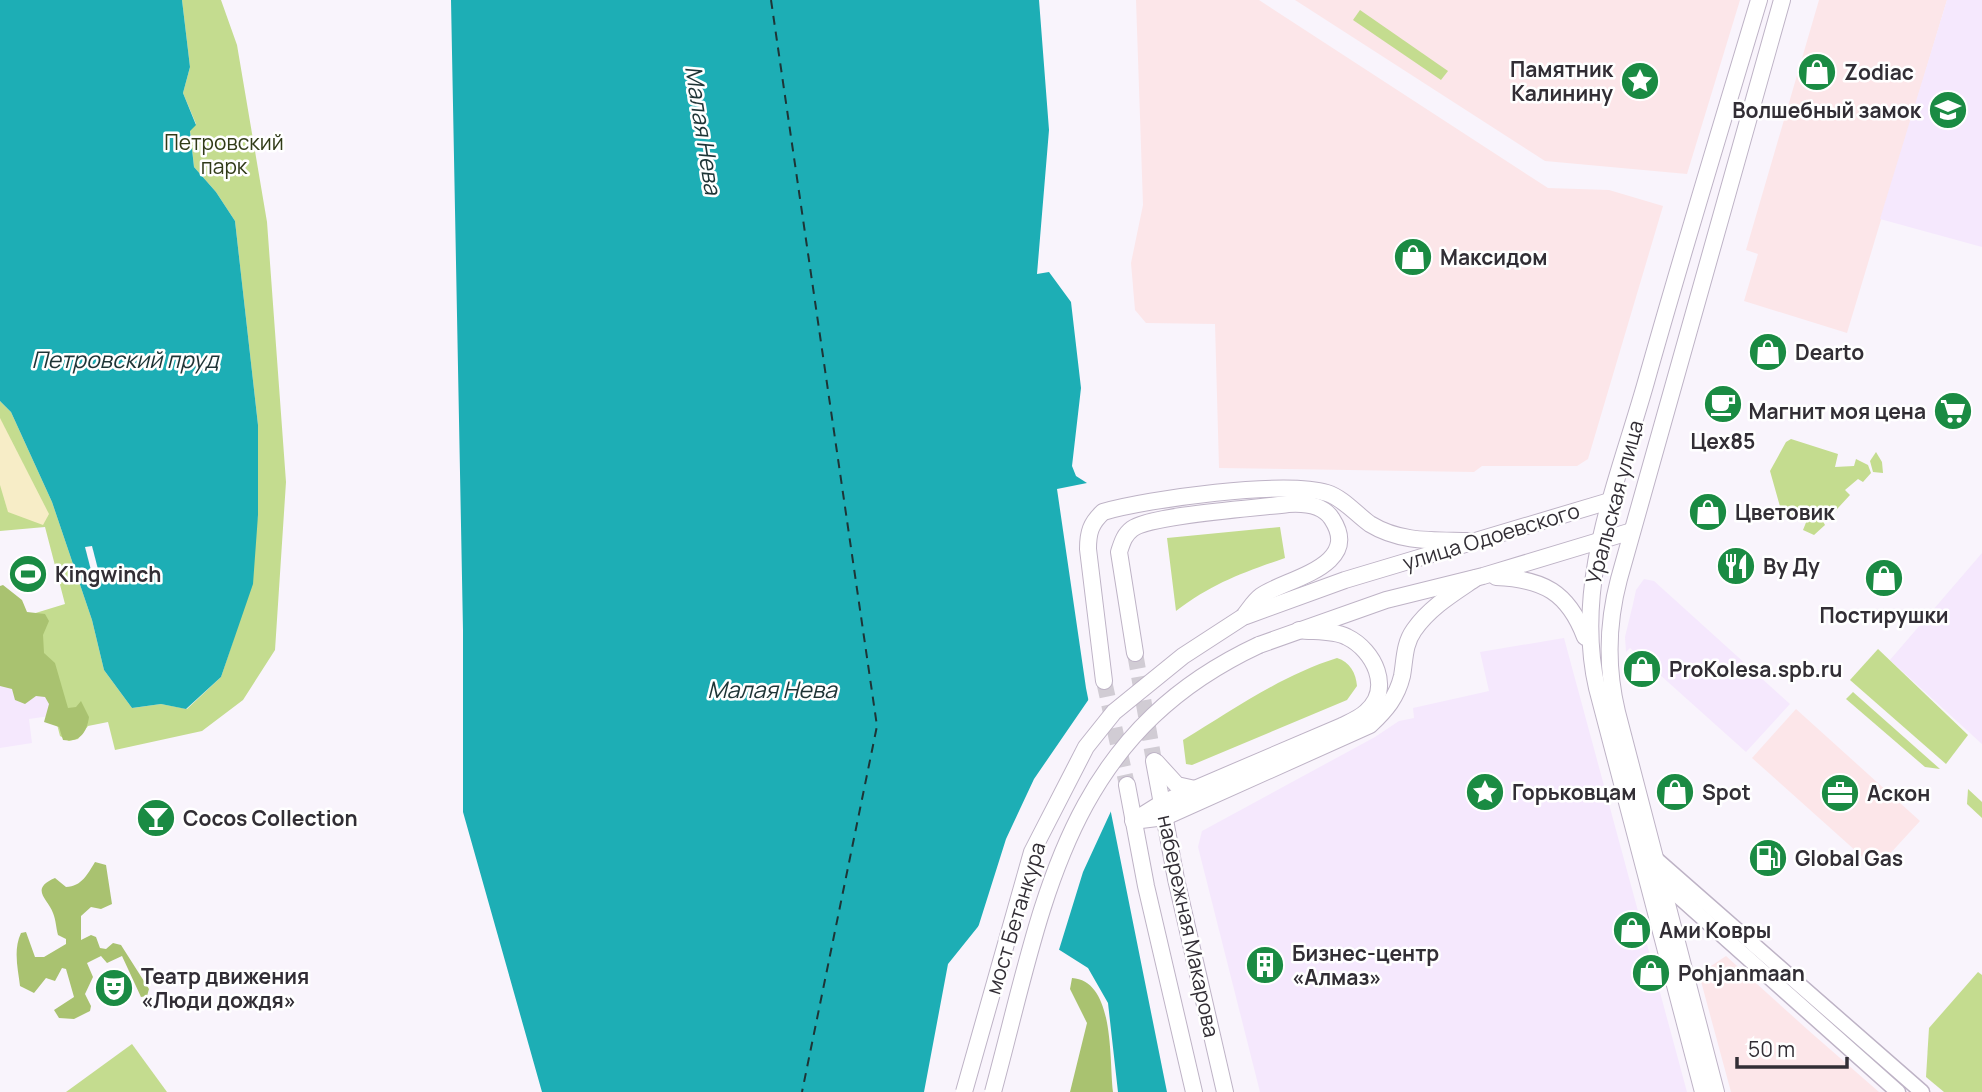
<svg xmlns="http://www.w3.org/2000/svg" width="1982" height="1092" font-family="Manrope,sans-serif">
<style>
.commercial{fill:#fce6e9}
.built{fill:#f5e8fd}
.green{fill:#c4dc8f}
.forest{fill:#a9c270}
.sand{fill:#f7edc7}
.water{fill:#1daeb5}
.pier{fill:#f9f4fc}
.lines{fill:none;stroke-linecap:round;stroke-linejoin:round}
.ferry{stroke:#1e3436;stroke-width:2;stroke-dasharray:9 7;stroke-linecap:butt}
.secondary-tunnel{stroke:#d1ccd4;stroke-width:16;stroke-dasharray:16 8;stroke-linecap:butt}
.tertiary-casing{stroke:#beb3c6;stroke-width:17}
.secondary-casing{stroke:#beb3c6;stroke-width:18}
.tertiary{stroke:#fff;stroke-width:14}
.secondary{stroke:#fff;stroke-width:16}
.secondary-bridge-casing{stroke:#beb3c6;stroke-width:18;stroke-linecap:butt}
.secondary-bridge{stroke:#fff;stroke-width:16}
.labels{text-anchor:middle;dominant-baseline:central;stroke-width:5;stroke-linejoin:round;paint-order:stroke}
.poi-label{font-size:21px;font-weight:bold;fill:#322e35;stroke:#fff;text-anchor:start}
.park-label{font-size:21px;fill:#313b18;stroke:#fff}
.street-label{font-size:21px;fill:#322e35;stroke:#fff}
.water-label{font-size:23px;font-style:italic;fill:#1e3436;stroke:#fff}
</style>
<rect width="100%" height="100%" fill="#f9f4fc"/>
<!-- commercial -->
<g class="commercial">
<path d="M1136,0H1259L1548,188L1609,190L1663,206L1588,459L1577,466H1482L1474,472L1219,468L1215,324L1146,323L1135,310L1131,263L1143,205Z"/>
<path d="M1295,0H1740L1687,174L1545,161Z"/>
<path d="M1819,0H1947L1847,333L1744,301L1758,254L1746,250Z"/>
<path d="M1796,709L1920,821L1876,869L1752,758Z"/>
<path d="M1726,956L1808,1030L1879,1092H1731L1699,974Z"/>
</g>
<!-- built -->
<g class="built">
<path d="M1947,0H1982V247L1880,219Z"/>
<path d="M1982,553V744L1890,660Z"/>
<path d="M1644,579L1654,581L1790,704L1746,752L1630,648L1626,652L1625,637L1633,604L1636,590Z"/>
<path d="M0,592L57,715L29,719L32,743L0,748Z"/>
<path d="M1564,638L1687,1092H1260L1198,847L1202,831L1375,737L1399,721L1414,718L1413,708L1489,691L1480,652Z"/>
</g>
<!-- green -->
<g class="green">
<path d="M182,0H221L237,45L267,222L286,482L275,650L243,700L202,731L115,750L108,722L88,726L78,739L69,741L60,736L29,615L65,604L45,527L0,531V401L11,412L52,502L92,620L104,670L132,708L161,704L187,709L221,677L233,641L258,515V425L235,221L216,192L194,167L190,130L196,124L183,93L190,67Z"/>
<path d="M1360,10L1448,71L1441,80L1353,20Z"/>
<path d="M1791,439L1838,454L1835,467L1854,466L1856,459L1868,465L1871,473L1863,482L1858,479L1845,490L1850,495L1826,521L1820,512L1823,509L1818,512L1825,525L1814,535L1803,530L1811,510L1783,517L1770,471L1786,442Z"/>
<path d="M1876,452L1882,462L1883,473L1873,472L1870,461Z"/>
<path d="M1280,527L1285,558C1242,573 1213,583 1176,611L1167,538Z"/>
<path d="M1878,649L1968,735L1946,764L1850,680Z"/>
<path d="M1337,658C1350,662 1356,673 1357,686L1347,700L1192,765L1186,764L1183,740C1233,710 1280,676 1337,658Z"/>
<path d="M1853,692L1940,769L1925,767L1846,699Z"/>
<path d="M1968,789L1982,802V818L1967,804Z"/>
<path d="M1978,972L1982,975V1092H1944L1926,1077L1929,1028Z"/>
<path d="M132,1044L167,1092H66Z"/>
</g>
<!-- forest -->
<g class="forest">
<path d="M3,585L22,600L27,612L45,614L49,621L43,635L44,653L55,663L68,708L76,707L81,701L89,717C87,732 80,743 63,740L59,727L44,722L49,704L45,697L36,696L25,704L15,700L12,689L0,686V586Z"/>
<path d="M95,862L106,865L112,904L101,909L91,907L81,916V940L91,935L96,937L100,948L106,949L113,943L121,945L149,989L147,996L141,997L122,956L107,963L101,956L87,963L93,977L85,994L91,1006L90,1011L74,1019L59,1018L54,1010L74,997L66,969L62,968L55,981L46,978L34,993L20,986C18,969 13,950 21,933L26,932L35,957H44L66,944V939L58,935C56,928 56,920 53,913C48,899 29,889 55,878L66,887C82,886 87,875 95,862Z"/>
<path d="M1072,978C1115,981 1109,1058 1113,1092H1070L1087,1023L1070,989Z"/>
</g>
<!-- sand -->
<path class="sand" d="M0,418L49,514L43,525L8,512L0,485Z"/>
<!-- water -->
<g class="water">
<path d="M0,0H182L190,67L183,93L196,125L190,131L194,167L216,192L235,221L258,425V515L253,584L221,677L186,709L161,704L132,708L104,670L92,620L52,502L11,412L0,401Z"/>
<path d="M451,0H1039L1049,130L1037,274L1049,272L1071,302L1081,388L1072,466L1076,476L1087,483L1057,489L1086,688L1167,1092H1118L1108,1003L1088,968L993,908L948,964L924,1092H542L463,812V630Z"/>
</g>
<!-- pier -->
<g class="pier">
<path d="M92,546L100,577L93,578L85,547Z"/>
<path d="M1091,696L1112,809L1083,872L1058,953L993,913L976,934L1006,839L1034,779Z"/>
</g>
<g class="lines">
<!-- ferry -->
<path class="ferry" d="M771,0L877,726L802,1092"/>
<!-- secondary-tunnel -->
<g class="secondary-tunnel">
<path d="M1135,653L1154,761"/>
<path d="M1104,681L1127,785"/>
</g>
<!-- tertiary casing -->
<g class="tertiary-casing">
<g id="tertiary">
<path d="M1649,853L1922,1092"/>
<path d="M1659,879L1898,1092"/>
</g>
</g>
<!-- secondary casing -->
<g class="secondary-casing">
<g id="secondary">
<path d="M1496,577C1543,579 1568,592 1585,637"/>
<path d="M1246,616L1345,580L1613,500"/>
<path d="M1259,645L1386,600L1483,576L1632,531"/>
<path d="M1135,653L1119,552C1122,543 1124,535 1132,529C1150,515 1259,508 1288,504C1303,503 1323,504 1332,519C1363,567 1284,579 1261,596C1254,601 1249,610 1243,617"/>
<path d="M1104,681L1088,549C1088,532 1091,523 1103,512C1148,499 1284,480 1327,493C1343,498 1356,514 1370,524C1401,543 1434,540 1469,541"/>
<path d="M1154,761L1176,879L1225,1092"/>
<path d="M1156,762L1177,785L1195,789"/>
<path d="M1127,785L1146,886L1194,1092"/>
<path d="M1138,818L1162,803L1342,726C1350,722 1360,718 1366,712C1393,689 1374,650 1347,637C1334,630 1313,632 1299,630"/>
<path d="M1133,821L1165,817L1370,725C1386,710 1397,697 1402,676C1405,659 1404,644 1414,630C1430,607 1454,593 1476,578"/>
<path d="M1703,1092L1597,688C1573,584 1618,481 1646,382C1682,254 1721,127 1759,0"/>
<path d="M1716,1092L1617,712C1606,666 1607,624 1619,579L1782,0"/>
</g>
</g>
<!-- tertiary -->
<use href="#tertiary" class="tertiary"/>
<!-- secondary -->
<use href="#secondary" class="secondary"/>
<!-- secondary-bridge casing -->
<g class="secondary-bridge-casing">
<g id="secondary-bridge">
<path d="M964,1092L1032,852L1086,747L1114,712L1183,656L1243,617"/>
<path d="M993,1092C1044,905 1062,737 1259,645"/>
</g>
</g>
<!-- secondary-bridge -->
<use href="#secondary-bridge" class="secondary-bridge"/>
</g>
<!-- icons -->
<defs>
<g id="shop-disc" transform="scale(2.0125)"><circle r="9.5" fill="#1a8b43" stroke="#fff"/><path d="M-5-2.5h2.3a2.7 3.5 0 0 1 5.4 0H5L5.5 6h-11ZM-1.5-2.5h3a1.5 2.3 0 0 0-3 0Z" fill="#fff"/></g>
<g id="sight-disc" transform="scale(2.0125)"><circle r="9.5" fill="#1a8b43" stroke="#fff"/><path d="M0-6L1.8-2.2L6-1.7L2.9 1.2L3.7 5.4L0 3.3L-3.7 5.4L-2.9 1.2L-6-1.7L-1.8-2.2Z" fill="#fff"/></g>
<g id="school-disc" transform="scale(2.0125)"><circle r="9.5" fill="#1a8b43" stroke="#fff"/><path d="M0-5L7-2L0 1L-7-2ZM-4 1L0 2.5L4 1V4Q0 6-4 4Z" fill="#fff"/></g>
<g id="cafe-disc" transform="scale(2.0125)"><circle r="9.5" fill="#1a8b43" stroke="#fff"/><path d="M-5.5-4.5H6V0H3Q3 3.5 0 3.5H-2.5Q-5.5 3.5-5.5 0ZM3-3.2v2h1.7v-2ZM-6 4.5H4V6H-6Z" fill="#fff"/></g>
<g id="supermarket-disc" transform="scale(2.0125)"><circle r="9.5" fill="#1a8b43" stroke="#fff"/><path d="M-6-5.5h2.5l.6 2H6L4.5 2H-2.5L-4.4-4H-6ZM-1.5 3.2a1.3 1.3 0 1 0 .1 0ZM3 3.2a1.3 1.3 0 1 0 .1 0Z" fill="#fff"/></g>
<g id="restaurant-disc" transform="scale(2.0125)"><circle r="9.5" fill="#1a8b43" stroke="#fff"/><path d="M-5-6h1v4h1v-4h1v4h1v-4h1v5L-1.5 .5V6h-2V.5L-5-1ZM5-6V6H3V1.5H1.5Q1.5-4 5-6Z" fill="#fff"/></g>
<g id="stadium-disc" transform="scale(2.0125)"><circle r="9.5" fill="#1a8b43" stroke="#fff"/><path d="M0-5a6.5 5 0 1 0 0 10a6.5 5 0 1 0 0-10ZM-3.5-1.8h7v3.6h-7Z" fill="#fff"/></g>
<g id="office-disc" transform="scale(2.0125)"><circle r="9.5" fill="#1a8b43" stroke="#fff"/><path d="M-6-3h4V-5.5h4V-3h4V5H-6ZM-1-4.5V-3h2v-1.5ZM-6 0V1H6V0Z" fill="#fff"/></g>
<g id="bar-disc" transform="scale(2.0125)"><circle r="9.5" fill="#1a8b43" stroke="#fff"/><path d="M-6-5H6L.8 .8V4.5H3.5V6h-7V4.5H-.8V.8Z" fill="#fff"/></g>
<g id="fuel-disc" transform="scale(2.0125)"><circle r="9.5" fill="#1a8b43" stroke="#fff"/><path d="M-5.5-6h7V0h2V4h1.3V-2.5L3-4.5l.8-.8L6-3V5H2.5V1h-1V6h-7ZM-4.2-4.7v3.2H.2V-4.7Z" fill="#fff"/></g>
<g id="building-disc" transform="scale(2.0125)"><circle r="9.5" fill="#1a8b43" stroke="#fff"/><path d="M-4-6H4V6H1V3H-1V6H-4ZM-2.5-4.3h1.7v1.8h-1.7ZM.8-4.3h1.7v1.8H.8ZM-2.5-1h1.7V.8h-1.7ZM.8-1h1.7V.8H.8Z" fill="#fff"/></g>
<g id="theatre-disc" transform="scale(2.0125)"><circle r="9.5" fill="#1a8b43" stroke="#fff"/><path d="M-5-5.5Q0-4 5-5.5V0Q5 5 0 6Q-5 5-5 0ZM-3.3-2.5H-1v1.5H-3.3ZM1-2.5H3.3v1.5H1ZM-2.8 1Q0 5.5 2.8 1Z" fill="#fff"/></g>
</defs>
<g fill-rule="evenodd">
<use href="#shop-disc" x="1817" y="72"/>
<use href="#sight-disc" x="1640" y="81"/>
<use href="#school-disc" x="1948" y="110"/>
<use href="#shop-disc" x="1413" y="257"/>
<use href="#shop-disc" x="1768" y="352"/>
<use href="#cafe-disc" x="1723" y="404"/>
<use href="#supermarket-disc" x="1953" y="411"/>
<use href="#shop-disc" x="1708" y="512"/>
<use href="#restaurant-disc" x="1736" y="566"/>
<use href="#stadium-disc" x="28" y="574"/>
<use href="#shop-disc" x="1884" y="578"/>
<use href="#shop-disc" x="1642" y="669"/>
<use href="#sight-disc" x="1485" y="792"/>
<use href="#shop-disc" x="1675" y="792"/>
<use href="#office-disc" x="1840" y="793"/>
<use href="#bar-disc" x="156" y="818"/>
<use href="#fuel-disc" x="1768" y="858"/>
<use href="#shop-disc" x="1632" y="930"/>
<use href="#building-disc" x="1265" y="965"/>
<use href="#shop-disc" x="1651" y="973"/>
<use href="#theatre-disc" x="114" y="988"/>
</g>
<g class="labels">
<!-- poi labels -->
<g class="poi-label">
<text x="1613" y="69" text-anchor="end">Памятник<tspan x="1613" dy="24">Калинину</tspan></text>
<text x="1844" y="72">Zodiac</text>
<text x="1921" y="110" text-anchor="end">Волшебный замок</text>
<text x="1440" y="257">Максидом</text>
<text x="1795" y="352">Dearto</text>
<text x="1926" y="411" text-anchor="end">Магнит моя цена</text>
<text x="1723" y="441" text-anchor="middle">Цех85</text>
<text x="1735" y="512">Цветовик</text>
<text x="1763" y="566">Ву Ду</text>
<text x="55" y="574">Kingwinch</text>
<text x="1884" y="615" text-anchor="middle">Постирушки</text>
<text x="1669" y="669">ProKolesa.spb.ru</text>
<text x="1512" y="792">Горьковцам</text>
<text x="1702" y="792">Spot</text>
<text x="1867" y="793">Аскон</text>
<text x="183" y="818">Cocos Collection</text>
<text x="1795" y="858">Global Gas</text>
<text x="1659" y="930">Ами Ковры</text>
<text x="1292" y="953">Бизнес-центр<tspan x="1292" dy="24">«Алмаз»</tspan></text>
<text x="1678" y="973">Pohjanmaan</text>
<text x="141" y="976">Театр движения<tspan x="141" dy="24">«Люди дождя»</tspan></text>
</g>
<!-- park labels -->
<g class="park-label">
<text x="224" y="142">Петровский<tspan x="224" dy="24">парк</tspan></text>
</g>
<!-- street labels -->
<g class="street-label">
<text transform="translate(1614 502) rotate(-75)">Уральская улица</text>
<text transform="translate(1491 536) rotate(-17)">улица Одоевского</text>
<text transform="translate(1015 918) rotate(-73)">мост Бетанкура</text>
<text transform="translate(1189 926) rotate(78)">набережная Макарова</text>
</g>
<!-- water labels -->
<g class="water-label">
<text transform="translate(704 130) rotate(81)">Малая Нева</text>
<text x="125" y="359">Петровский пруд</text>
<text x="772" y="689">Малая Нева</text>
</g>
</g>
<!-- scale -->
<path d="M1737 1057v10h110v-10" fill="none" stroke="#322e35" stroke-width="3.5"/>
<text x="1748" y="1057" font-size="21" fill="#322e35" stroke="#ffffff" stroke-width="5" paint-order="stroke">50 m</text>
</svg>
